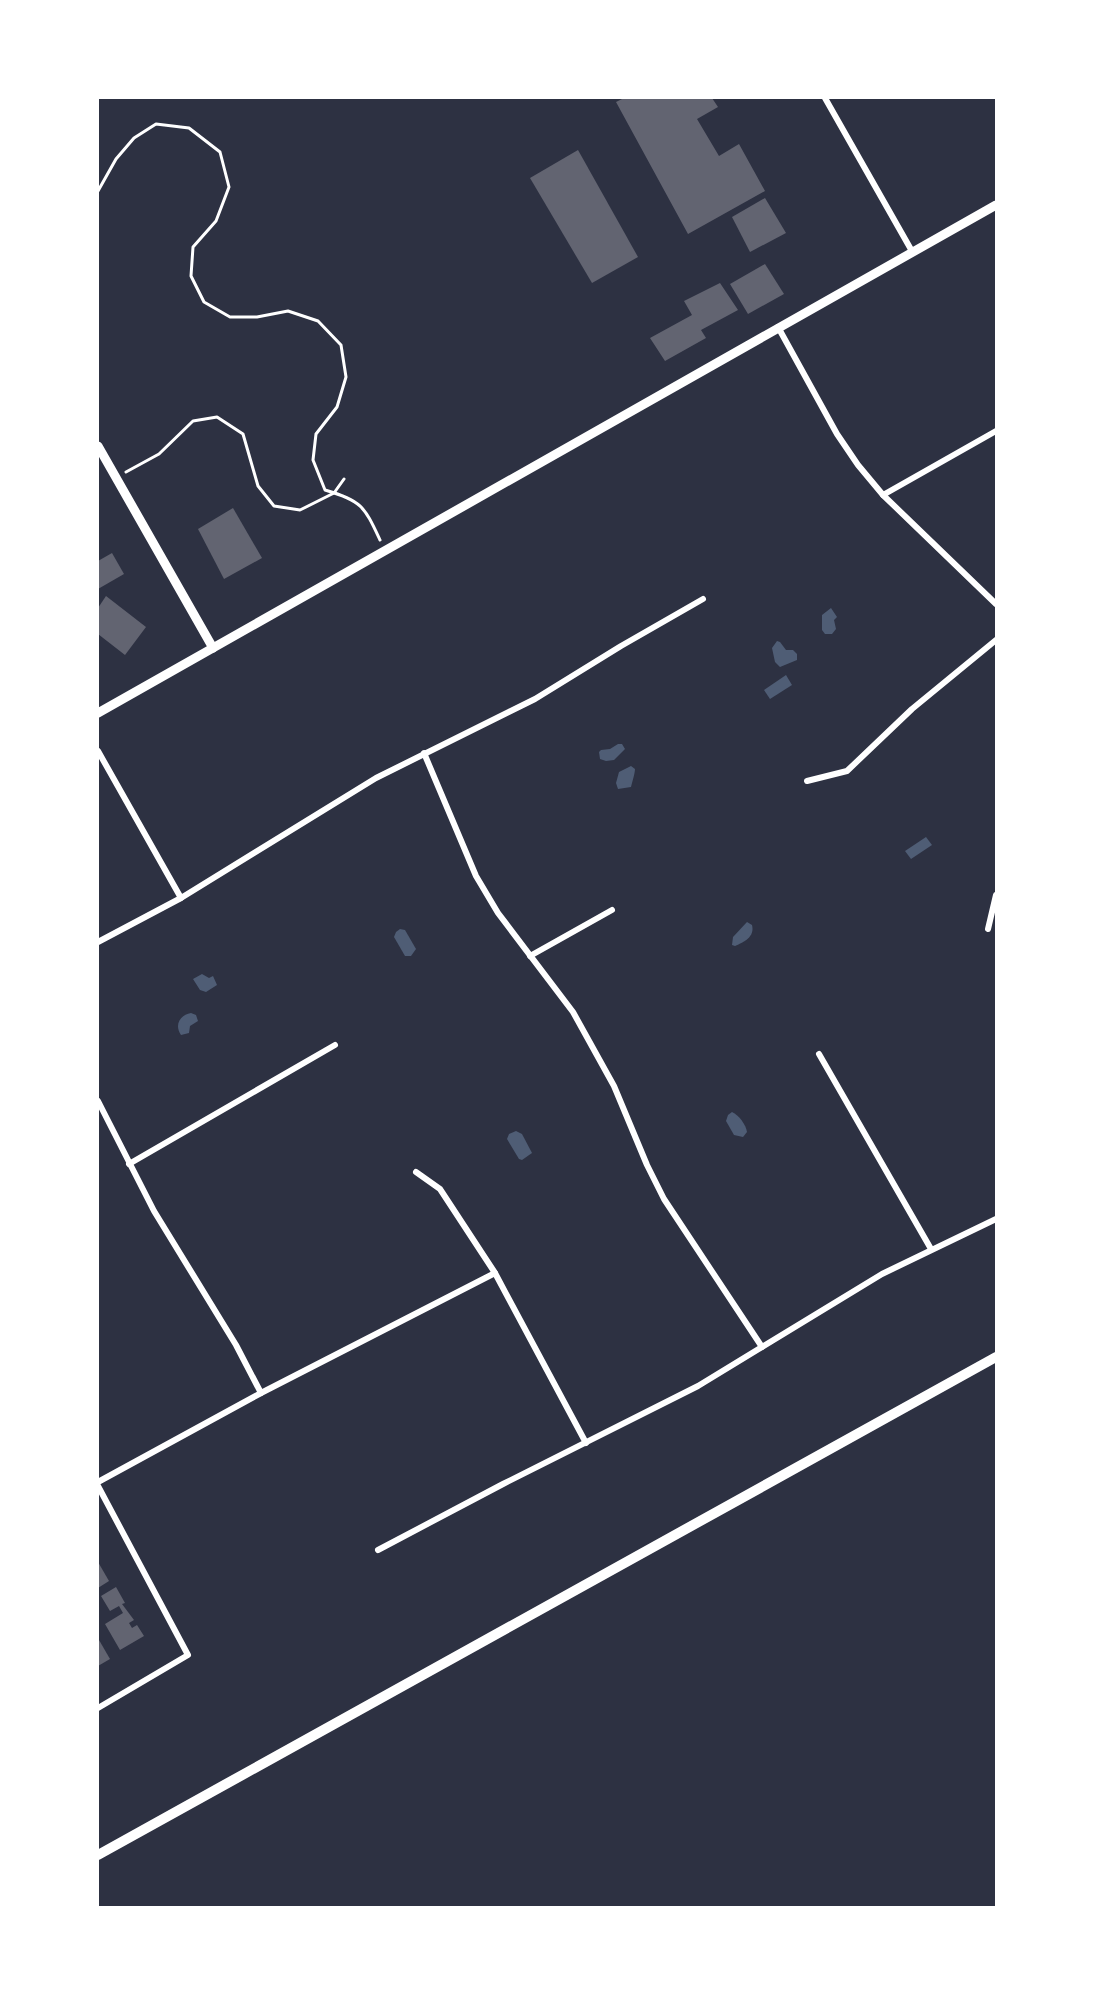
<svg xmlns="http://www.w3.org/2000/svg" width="1094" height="2005" font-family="Roboto,sans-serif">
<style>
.water{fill:#4f5d75}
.building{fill:#626471}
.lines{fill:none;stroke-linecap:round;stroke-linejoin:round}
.path{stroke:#fff;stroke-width:3}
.minor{stroke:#fff;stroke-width:6}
.tertiary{stroke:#fff;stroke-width:9}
.secondary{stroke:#fff;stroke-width:10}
</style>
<rect width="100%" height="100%" fill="#2d3142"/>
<!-- water -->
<g class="water">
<path d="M831,608L837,617L834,620L836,629L832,634H825L822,630V615Z"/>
<path d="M777,641L780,642L786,650H793L797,654V660L780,667L775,662L772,648Z"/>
<path d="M786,675L792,685L770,699L764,690Z"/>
<path d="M618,744H622L625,749L614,760L606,761L600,759L599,752L601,750L610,749Z"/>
<path d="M631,766L635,769C635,773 632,783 631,787L618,789L616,783L619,772Z"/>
<path d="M926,837L932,845L911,859L905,851Z"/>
<path d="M747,922L752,925C755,937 744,942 735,946L732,945L733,937Z"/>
<path d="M400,929L405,930L416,949L411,956H405L394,937L396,932Z"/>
<path d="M202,974L209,978L213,976L217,985L206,992L200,990L193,979Z"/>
<path d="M191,1013L196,1015L198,1021L190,1026L189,1033L181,1035C174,1025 180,1015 191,1013Z"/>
<path d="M732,1112C739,1115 746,1125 747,1132L743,1137L734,1135L726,1121L728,1115Z"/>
<path d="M516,1131L522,1134L532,1153L522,1160L519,1159L507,1139L509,1134Z"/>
</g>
<!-- building -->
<g class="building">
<path d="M624,98H712L718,107L697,119L719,156L739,144L765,191L688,234L616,102Z"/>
<path d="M578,150L638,257L592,283L530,178Z"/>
<path d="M765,198L786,233L750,252L732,217Z"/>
<path d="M765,264L784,294L748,314L730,284Z"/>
<path d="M720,283L738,310L701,330L706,338L665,361L650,338L692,315L684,301Z"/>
<path d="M233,508L262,558L224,579L198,529Z"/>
<path d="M112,553L124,574L98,589V561Z"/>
<path d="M106,596L146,627L125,655L98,634V608Z"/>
<path d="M98,1562L109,1581L98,1588Z"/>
<path d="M116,1587L125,1603L122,1604L134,1620L129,1623L132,1628L137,1625L144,1636L120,1650L105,1624L123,1613L119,1606L110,1611L101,1596Z"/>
<path d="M99,1640L110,1659L98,1666V1641Z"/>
</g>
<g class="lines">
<!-- path -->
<g class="path">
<path d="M98,191L116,159L134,138L156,124L189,128L220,152L229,187L216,221L193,247L191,276L204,302L230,317H257L288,311L318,321L341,345L346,377L337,407L316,434L313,460L325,490C362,501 364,506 380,540"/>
<path d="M126,472L159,454L193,421L217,417L243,434L258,486L274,506L300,510L334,493L344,479"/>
</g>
<!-- minor -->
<g class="minor">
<path d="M825,98L913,253"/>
<path d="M778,327L837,434L858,465L883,495L996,604"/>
<path d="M883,495L996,431"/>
<path d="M98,751L181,898"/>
<path d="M424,753L476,876L498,913L573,1012L614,1086L647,1165L664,1199L762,1347"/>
<path d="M807,781L847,771L912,709L996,640"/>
<path d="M988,929L996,895"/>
<path d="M98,942L181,898L376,778L535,699L621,646L703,599"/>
<path d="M530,956L612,910"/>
<path d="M819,1054L931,1249"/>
<path d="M98,1101L154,1211L236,1345L261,1393"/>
<path d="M129,1164L335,1045"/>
<path d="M416,1172L440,1189L495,1273L586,1443"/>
<path d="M98,1482L261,1393L495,1273"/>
<path d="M98,1486L188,1655L98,1708"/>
<path d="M378,1550L503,1484L698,1386L882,1274L996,1219"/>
</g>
<!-- tertiary -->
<g class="tertiary">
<path d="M98,446L213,648"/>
<path d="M98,713L996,205"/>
</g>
<!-- secondary -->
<path class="secondary" d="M98,1855L996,1357"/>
</g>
<!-- border -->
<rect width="1094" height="2005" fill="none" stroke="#ffffff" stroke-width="198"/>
</svg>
